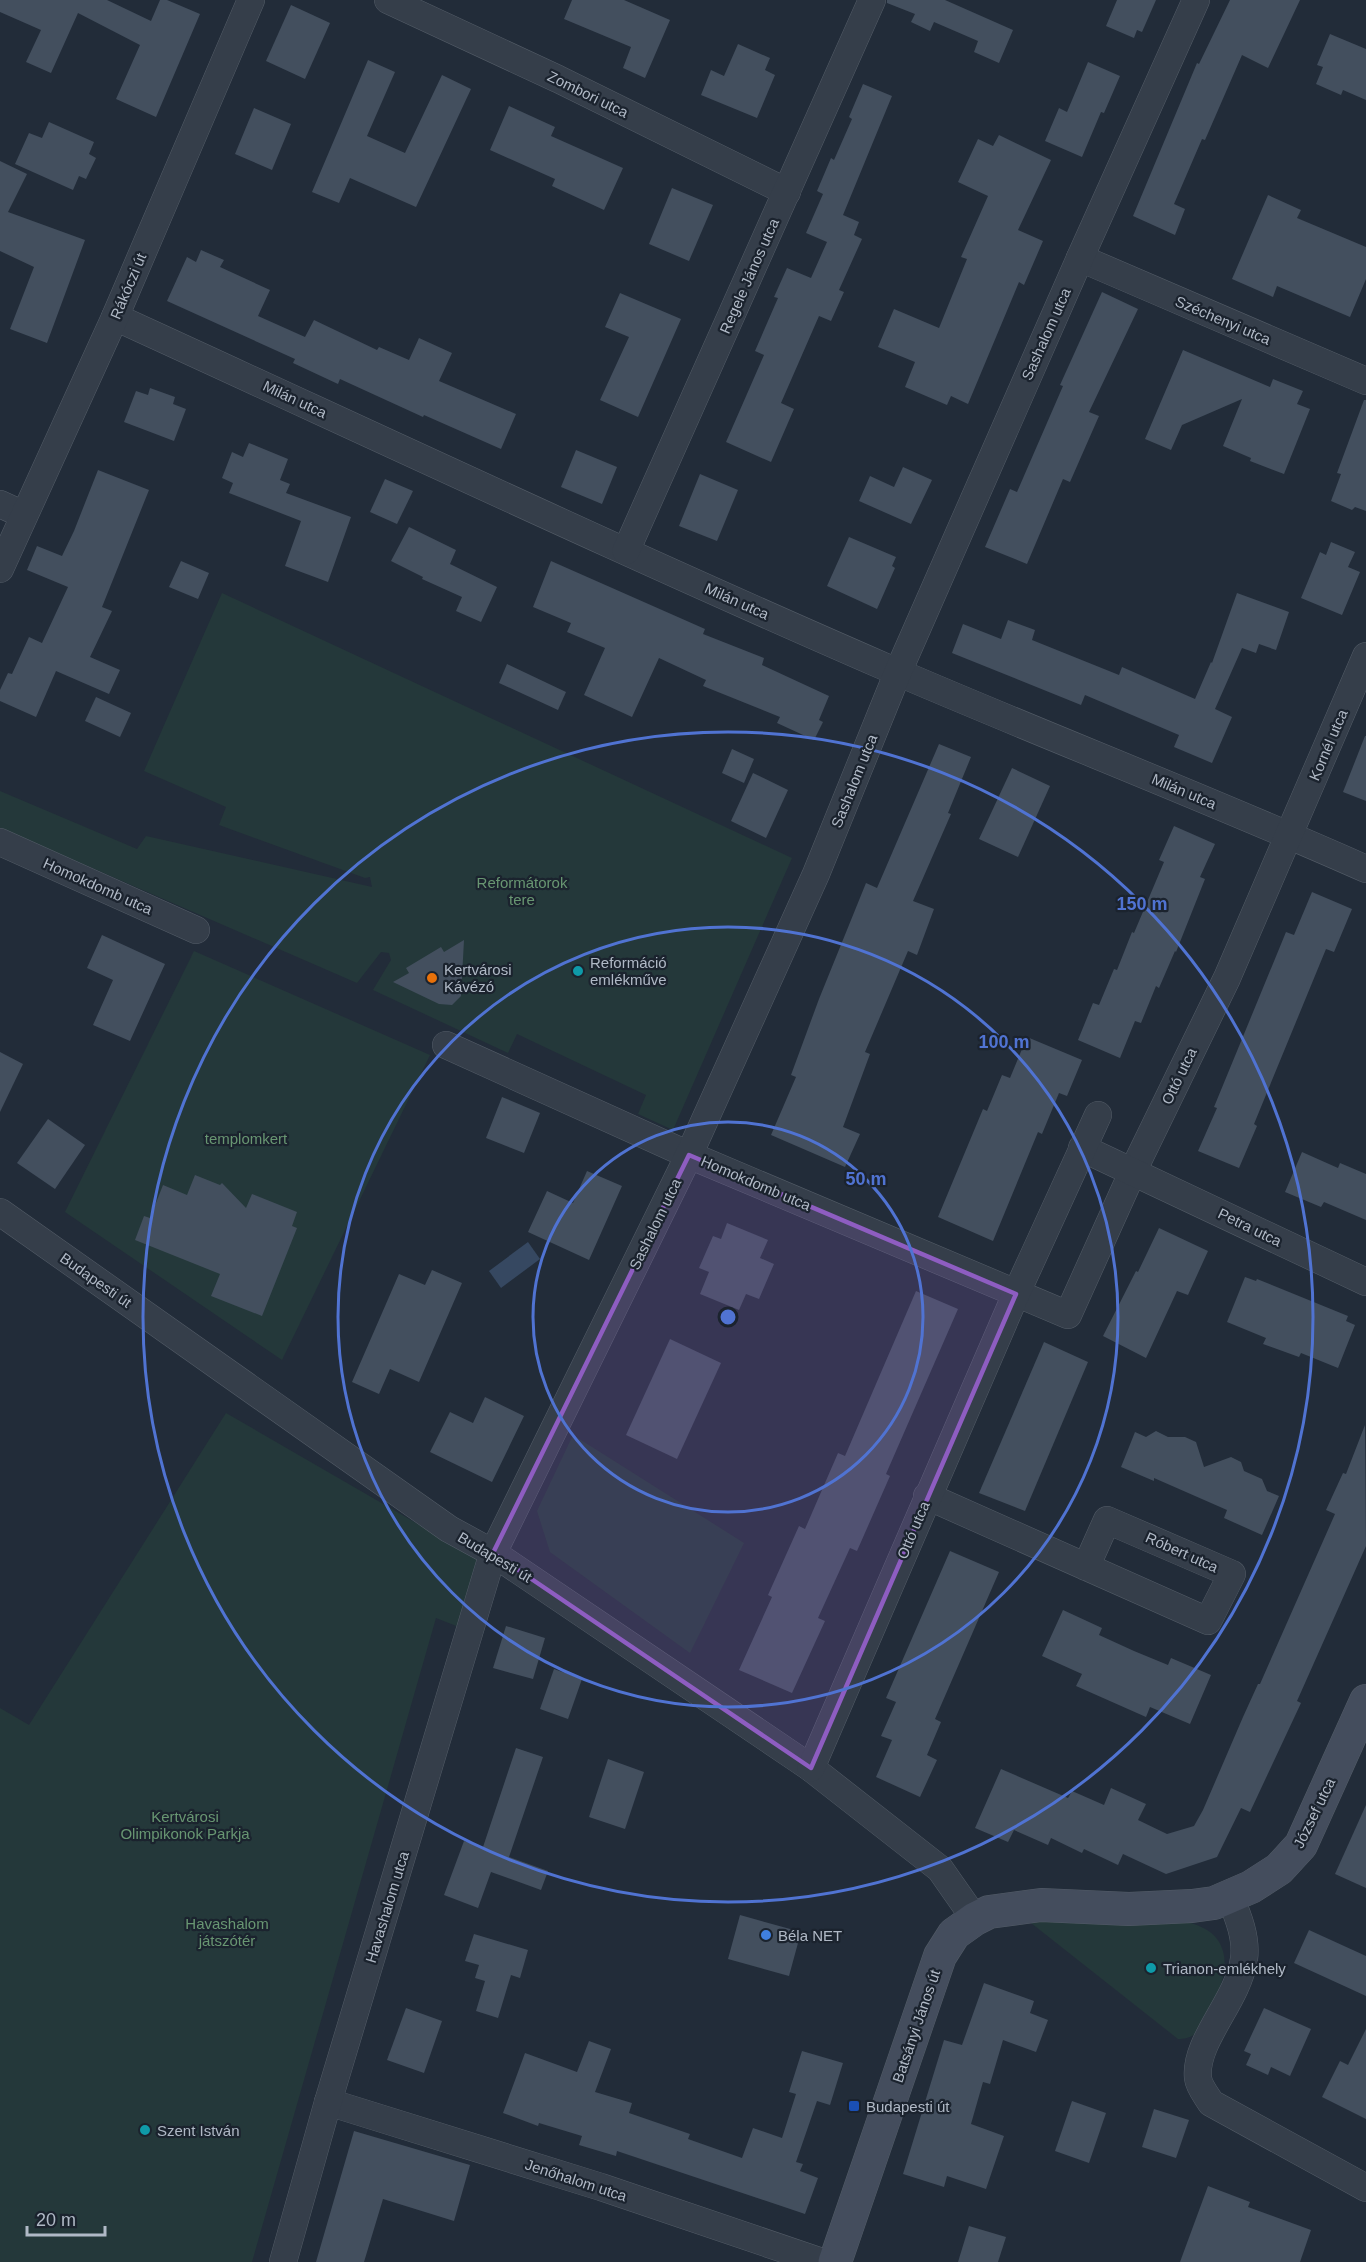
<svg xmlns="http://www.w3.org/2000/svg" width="1366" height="2262" font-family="Arial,sans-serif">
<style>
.green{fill:#24383a}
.water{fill:#364861}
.building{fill:#434f5e}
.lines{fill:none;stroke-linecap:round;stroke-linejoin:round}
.street-casing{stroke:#535c67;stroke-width:28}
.secondary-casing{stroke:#535c67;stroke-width:34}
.street{stroke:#353e4a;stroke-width:27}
.secondary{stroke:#444d5d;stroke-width:33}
.marked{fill:#8e5dc1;fill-opacity:0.2;stroke:#8e5dc1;stroke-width:4.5;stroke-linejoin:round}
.ring{fill:none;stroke:#5073d2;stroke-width:3}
.culture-dot{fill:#0f9aa8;stroke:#1b232e;stroke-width:2}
.food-dot{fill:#e8710a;stroke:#1b232e;stroke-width:2}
.shop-dot{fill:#3f7fe0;stroke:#1b232e;stroke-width:2}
.transit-dot{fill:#1a4fb4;stroke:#1b232e;stroke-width:2}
.labels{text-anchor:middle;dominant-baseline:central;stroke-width:4.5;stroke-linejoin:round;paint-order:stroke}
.street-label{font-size:15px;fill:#b0b9c6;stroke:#1b232e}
.park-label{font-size:15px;fill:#689672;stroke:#1b232e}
.poi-label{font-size:15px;fill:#b0b9c6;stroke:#1b232e;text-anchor:start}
.centre{fill:#5073d2;stroke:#1b232e;stroke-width:3}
.ring-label{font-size:18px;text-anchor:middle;font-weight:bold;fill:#5073d2;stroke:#1b232e;stroke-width:4.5;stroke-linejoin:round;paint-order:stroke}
</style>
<rect width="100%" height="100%" fill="#222c39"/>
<!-- green -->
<g class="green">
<path d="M222,593L792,858L673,1130L638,1114L646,1095L517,1034L508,1053L373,990L391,960L389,953L381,952L357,983L0,828V791L137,849L146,836L372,887L370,877L365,878L219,825L226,807L144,771Z"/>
<path d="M194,951L430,1055L282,1360L65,1212Z"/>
<path d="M226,1413L487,1564L464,1629L436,1618L252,2262H0V1708L29,1725Z"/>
<path d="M573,1435L744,1543L690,1653L550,1552L537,1511Z"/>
<path d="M1026,1919L1185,1921C1197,1925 1210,1929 1217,1939C1234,1962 1219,1993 1208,2014C1204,2021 1201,2029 1195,2034C1190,2038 1184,2039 1178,2039Z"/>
</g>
<!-- water -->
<path class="water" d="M528,1242L540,1259L501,1288L489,1271Z"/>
<!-- building -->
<g class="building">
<path d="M0,0H107L151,21L160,0H167L200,14L156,117L116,99L140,45L78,13L51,73L26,62L41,30L0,12Z"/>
<path d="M572,0H624L670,20L645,78L623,68L631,47L564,19Z"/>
<path d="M887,0H945L1013,30L999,63L974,52L978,41L934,22L930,31L911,22L915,14L887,3Z"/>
<path d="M1117,0H1156L1142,32L1137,30L1134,38L1106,26Z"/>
<path d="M1230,0H1300L1268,68L1242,55L1205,140L1202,139L1174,204L1185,209L1175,235L1133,216L1197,63L1199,64Z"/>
<path d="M291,5L330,23L305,79L266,61Z"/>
<path d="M1330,34L1366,49V100L1343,90L1341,95L1316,84L1323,67L1317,65Z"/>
<path d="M738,44L770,58L765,70L775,75L757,118L701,95L711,70L724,76Z"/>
<path d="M368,60L395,72L367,136L405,153L442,75L471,89L416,207L350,178L339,203L312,192Z"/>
<path d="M1088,62L1120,76L1104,113L1101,112L1082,157L1045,141L1059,108L1067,112Z"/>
<path d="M863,84L892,96L843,215L859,222L854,235L862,239L839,290L844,292L831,321L819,316L781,403L794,409L771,462L726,442L764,355L755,351L778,298L774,297L787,268L811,278L827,242L806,233L823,194L817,191L831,158L834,160L852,119L849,117Z"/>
<path d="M509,106L555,127L551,136L623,168L604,210L552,186L555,179L490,150Z"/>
<path d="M254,108L291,124L272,170L235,154Z"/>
<path d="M49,122L94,142L89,154L96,158L86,179L79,176L73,190L15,164L29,133L42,138Z"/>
<path d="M999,135L1051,160L1018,230L1043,241L1024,285L1019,282L968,404L951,396L947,405L905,387L915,362L878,347L894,309L939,328L967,259L961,257L988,196L958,182L978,139L993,146Z"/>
<path d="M0,161L27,174L8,212L85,240L47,343L10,329L34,267L0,251Z"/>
<path d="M672,188L713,205L689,261L649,244Z"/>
<path d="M1268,195L1301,210L1297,218L1366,247V279L1350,317L1277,286L1273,297L1232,279Z"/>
<path d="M201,250L224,260L220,267L270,290L258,316L305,337L314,320L377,350L379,347L409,360L419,338L452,353L439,381L516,414L501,449L424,415L423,417L340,379L338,384L293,363L295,359L167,301L187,257L196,262Z"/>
<path d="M1102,292L1138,309L1089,412L1099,416L1070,482L1063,479L1027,564L985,547L1010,489L1017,492L1063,386L1060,385Z"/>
<path d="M620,293L681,319L638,417L600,400L629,337L605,327Z"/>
<path d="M1183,350L1270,387L1273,379L1303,391L1297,404L1310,409L1284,474L1250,461L1251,458L1223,446L1242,399L1182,425L1171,450L1145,439Z"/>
<path d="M150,388L175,397L173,404L186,409L174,441L124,422L136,391L148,395Z"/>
<path d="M1364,400H1366V511L1355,507L1352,510L1331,501L1341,474L1337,473Z"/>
<path d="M249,443L288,459L280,480L290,484L286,493L351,517L328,582L285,566L301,521L229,493L233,483L222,478L232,452L243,457Z"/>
<path d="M576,450L617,467L602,504L561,487Z"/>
<path d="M903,467L932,480L911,524L859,501L870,476L894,487Z"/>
<path d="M98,470L149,490L102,607L112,611L90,657L120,670L109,694L56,671L36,717L0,701V690L8,673L12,674L29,637L42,643L68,587L27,570L37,546L62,556L74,531Z"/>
<path d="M700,474L738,490L717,541L679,526Z"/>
<path d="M385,479L413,491L397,524L370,512Z"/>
<path d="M409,527L456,550L450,564L497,587L481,622L456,611L462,597L422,579L423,577L391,561Z"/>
<path d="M849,537L896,557L892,566L895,568L877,609L827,586Z"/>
<path d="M1331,542L1355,552L1348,567L1360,572L1342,615L1301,598L1320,552L1326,555Z"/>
<path d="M181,561L209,573L198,599L169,587Z"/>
<path d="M551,561L705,629L703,634L764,658L762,665L829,696L819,720L823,722L814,740L777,723L780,717L703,686L706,680L659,658L632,717L584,695L605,648L567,632L571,623L533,607Z"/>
<path d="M1237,593L1289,612L1276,650L1259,644L1256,653L1242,648L1215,709L1232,717L1212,763L1174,747L1179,735L1085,695L1081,705L952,653L963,624L1001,639L1008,620L1035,630L1032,640L1119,675L1122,667L1195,699L1211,662L1212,663Z"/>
<path d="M507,664L566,692L558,710L499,683Z"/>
<path d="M96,697L131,713L120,737L85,721Z"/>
<path d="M1365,736H1366V801L1343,792Z"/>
<path d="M939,744L971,757L948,813L951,814L913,901L934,909L917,955L908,951L865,1052L870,1054L843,1127L860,1134L845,1167L771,1135L796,1077L791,1075L819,999L866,883L877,888Z"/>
<path d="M732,749L754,759L744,783L722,773Z"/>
<path d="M1012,768L1050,786L1018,857L979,839Z"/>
<path d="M753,773L788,790L766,838L731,821Z"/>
<path d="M1174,826L1215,844L1200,877L1205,879L1176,952L1175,951L1159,988L1156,986L1141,1023L1135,1021L1120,1058L1078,1040L1093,1003L1099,1005L1114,969L1117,970L1132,932L1134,933L1164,862L1159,860Z"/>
<path d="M1312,892L1352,909L1334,952L1326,949L1254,1124L1257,1126L1239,1168L1198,1151L1217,1108L1214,1107L1286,932L1294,935Z"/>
<path d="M102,935L165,964L130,1041L93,1025L113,980L87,968Z"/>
<path d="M464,940L461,996L452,1005L439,1004L393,982L409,973L406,968L441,947L444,952Z"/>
<path d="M1027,1037L1082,1060L1067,1096L1059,1093L1042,1134L1038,1132L993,1241L938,1217L983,1109L987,1111L1002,1075L1010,1078Z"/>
<path d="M0,1052L23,1064L0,1112Z"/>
<path d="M502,1097L540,1113L524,1153L486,1138Z"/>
<path d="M48,1119L85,1145L55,1189L17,1163Z"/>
<path d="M1302,1152L1338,1168L1340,1163L1366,1174V1220L1324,1202L1321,1207L1285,1192Z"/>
<path d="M587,1171L622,1186L589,1260L528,1232L547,1191L573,1203Z"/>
<path d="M195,1175L220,1185L222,1183L246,1208L252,1194L297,1212L292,1226L297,1228L262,1316L211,1296L220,1274L135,1240L144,1216L150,1218L163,1185L187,1195Z"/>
<path d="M727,1223L768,1240L760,1258L774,1264L759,1299L746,1294L739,1310L700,1294L709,1272L699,1268L713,1236L721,1239Z"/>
<path d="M1159,1228L1208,1251L1188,1295L1177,1291L1146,1358L1103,1336L1136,1271L1138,1272Z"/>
<path d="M432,1270L462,1283L419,1382L390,1369L379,1394L352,1382L399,1274L425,1285Z"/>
<path d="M1245,1277L1256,1281L1257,1279L1348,1316L1346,1321L1355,1325L1338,1368L1301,1353L1299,1357L1263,1344L1266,1338L1227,1322Z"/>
<path d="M916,1291L958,1309L886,1474L890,1476L857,1551L850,1548L818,1618L825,1621L792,1693L739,1670L772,1597L768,1595L799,1526L805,1529L838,1453L845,1456Z"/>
<path d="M670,1339L721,1363L677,1459L626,1435Z"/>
<path d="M1044,1342L1088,1362L1025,1511L979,1493Z"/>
<path d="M485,1397L524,1416L492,1482L430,1452L450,1412L473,1423Z"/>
<path d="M1365,1425L1366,1546L1297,1701L1301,1703L1250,1812L1241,1808L1217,1857L1166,1874L1123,1854L1118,1865L1084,1849L1082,1853L1051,1838L1048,1845L1014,1830L1008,1842L975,1828L1001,1769L1068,1798L1072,1791L1104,1805L1111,1788L1146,1804L1138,1820L1167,1834L1194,1826L1203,1810L1243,1717L1258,1684H1260L1335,1514L1326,1510L1343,1473L1346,1474Z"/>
<path d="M1156,1431L1168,1437H1185L1196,1442L1204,1467L1231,1457L1241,1462L1244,1471L1262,1479L1267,1491L1279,1496L1262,1535L1224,1518L1227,1510L1154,1478V1481L1121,1467L1135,1432L1146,1437Z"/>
<path d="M950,1551L999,1572L935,1719L941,1722L927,1755L937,1760L920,1797L876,1777L892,1740L881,1736L896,1702L886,1698Z"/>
<path d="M1063,1610L1102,1628L1099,1635L1134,1651L1168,1665L1171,1658L1211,1675L1190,1724L1150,1707L1146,1717L1076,1686L1082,1674L1042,1656Z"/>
<path d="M506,1626L545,1638L533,1679L493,1668Z"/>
<path d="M554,1669L582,1679L568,1719L540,1709Z"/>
<path d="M516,1748L543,1757L509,1857L548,1871L541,1890L491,1872L478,1908L444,1895L464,1841L483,1847Z"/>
<path d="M608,1759L644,1772L625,1829L589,1817Z"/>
<path d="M1366,1805V1888L1335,1874Z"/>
<path d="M740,1915L801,1932L789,1976L728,1959Z"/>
<path d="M1309,1930L1366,1956V1996L1294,1963Z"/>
<path d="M474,1934L528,1950L520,1978L511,1975L498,2018L476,2011L485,1981L475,1978L479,1965L465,1961Z"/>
<path d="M984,1983L1034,2001L1030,2013L1048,2020L1036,2052L1003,2040L990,2084L983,2082L971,2124L1004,2136L986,2189L947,2176L944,2187L903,2174L944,2040L962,2045Z"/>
<path d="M406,2008L442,2021L424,2073L387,2060Z"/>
<path d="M1264,2008L1311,2029L1290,2076L1271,2067L1268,2075L1246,2065L1251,2054L1244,2051Z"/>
<path d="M1366,2029V2119L1322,2097L1340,2061L1348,2065Z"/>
<path d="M589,2041L611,2049L595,2092L632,2103L629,2113L690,2134L688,2139L742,2158L753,2128L782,2138L796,2094L789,2092L802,2051L843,2063L830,2105L817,2101L796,2162L803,2164L800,2171L818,2178L805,2214L617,2151L616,2156L579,2145L582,2136L539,2123L538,2126L503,2113L525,2053L577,2072Z"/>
<path d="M1072,2101L1106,2113L1089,2163L1055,2151Z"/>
<path d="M1154,2109L1189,2120L1176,2158L1142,2147Z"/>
<path d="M354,2131L470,2165L454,2221L383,2199L364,2262H316Z"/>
<path d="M1208,2186L1250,2202L1248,2207L1311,2230L1300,2262H1180Z"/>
<path d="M969,2226L1006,2237L998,2262H958Z"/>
</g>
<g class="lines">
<!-- street casing -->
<g class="street-casing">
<g id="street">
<path d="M388,0L558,79L787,192"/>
<path d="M1080,258L1366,381"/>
<path d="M115,317C375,436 634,558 897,672C1053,739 1211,800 1366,869"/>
<path d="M0,504L24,515"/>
<path d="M626,551L872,0"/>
<path d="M0,569L115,317L251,0"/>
<path d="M0,842L196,930"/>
<path d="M446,1045L689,1155L1068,1315L1133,1171L1227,978L1366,656"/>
<path d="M1082,1148L1366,1282"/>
<path d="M0,1212L449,1529L493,1553L811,1768L940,1869L975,1919"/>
<path d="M927,1496L1208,1621L1232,1574L1107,1520L1086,1567"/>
<path d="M811,1768L1016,1294L1098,1115"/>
<path d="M1230,1897C1238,1916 1247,1938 1244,1959C1238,2001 1194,2041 1198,2078C1199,2087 1207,2096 1211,2103L1366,2188"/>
<path d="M328,2102L601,2187L822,2262"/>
<path d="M283,2262L328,2102L493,1553L689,1155L816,874L898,672L1080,258L1196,0"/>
</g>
</g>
<!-- secondary casing -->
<g class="secondary-casing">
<path id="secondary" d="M835,2262L940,1956L954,1934L975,1919L989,1912L1041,1905L1129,1909L1192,1906L1214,1903L1251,1887L1279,1869L1301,1845L1366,1701"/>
</g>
<!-- street -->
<use href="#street" class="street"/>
<!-- secondary -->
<use href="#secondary" class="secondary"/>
</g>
<!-- marked area -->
<path class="marked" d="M689,1155L1016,1294L811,1768L493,1553Z"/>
<!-- distance rings -->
<g class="ring">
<circle cx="728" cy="1317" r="195"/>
<circle cx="728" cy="1317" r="390"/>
<circle cx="728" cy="1317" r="585"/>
</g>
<!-- markers -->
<g class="culture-dot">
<circle cx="578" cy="971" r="6"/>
<circle cx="1151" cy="1968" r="6"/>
<circle cx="145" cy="2130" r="6"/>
</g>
<circle class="food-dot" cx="432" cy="978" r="6"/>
<circle class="shop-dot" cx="766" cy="1935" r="6"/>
<rect class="transit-dot" x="848" y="2100" width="12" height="12" rx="3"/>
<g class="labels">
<!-- street labels -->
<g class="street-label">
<text transform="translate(588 94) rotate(26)">Zombori utca</text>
<text transform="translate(749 276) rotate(-66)">Regele János utca</text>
<text transform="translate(128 286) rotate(-67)">Rákóczi út</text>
<text transform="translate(1223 320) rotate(23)">Széchenyi utca</text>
<text transform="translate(1046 334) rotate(-66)">Sashalom utca</text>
<text transform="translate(295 399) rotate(25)">Milán utca</text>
<text transform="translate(737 601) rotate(24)">Milán utca</text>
<text transform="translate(1328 745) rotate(-67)">Kornél utca</text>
<text transform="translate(854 781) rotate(-68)">Sashalom utca</text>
<text transform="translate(1184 791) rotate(23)">Milán utca</text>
<text transform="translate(98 886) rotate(24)">Homokdomb utca</text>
<text transform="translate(1179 1076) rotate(-64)">Ottó utca</text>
<text transform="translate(756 1183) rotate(23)">Homokdomb utca</text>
<text transform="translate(655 1224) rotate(-64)">Sashalom utca</text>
<text transform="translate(1250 1227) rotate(26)">Petra utca</text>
<text transform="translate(96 1280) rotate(35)">Budapesti út</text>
<text transform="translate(913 1530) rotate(-67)">Ottó utca</text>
<text transform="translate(1182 1552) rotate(24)">Róbert utca</text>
<text transform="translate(495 1557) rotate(31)">Budapesti út</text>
<text transform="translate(1314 1813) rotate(-64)">József utca</text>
<text transform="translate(387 1907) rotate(-73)">Havashalom utca</text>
<text transform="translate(916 2026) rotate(-71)">Batsányi János út</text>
<text transform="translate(576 2180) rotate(18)">Jenőhalom utca</text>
</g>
<!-- park labels -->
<g class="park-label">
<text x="522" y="882">Reformátorok<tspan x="522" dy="17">tere</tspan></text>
<text x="246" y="1138">templomkert</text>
<text x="185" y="1816">Kertvárosi<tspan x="185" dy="17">Olimpikonok Parkja</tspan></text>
<text x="227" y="1923">Havashalom<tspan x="227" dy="17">játszótér</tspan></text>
</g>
<!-- poi labels -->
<g class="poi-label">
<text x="590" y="962">Reformáció<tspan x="590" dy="17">emlékműve</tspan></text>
<text x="444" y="969">Kertvárosi<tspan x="444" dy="17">Kávézó</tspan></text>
<text x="778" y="1935">Béla NET</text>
<text x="1163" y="1968">Trianon-emlékhely</text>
<text x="866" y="2106">Budapesti út</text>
<text x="157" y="2130">Szent István</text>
</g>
</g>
<circle cx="728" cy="1317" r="9" class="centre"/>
<g class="ring-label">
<text x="1142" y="910">150 m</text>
<text x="1004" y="1048">100 m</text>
<text x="866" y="1185">50 m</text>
</g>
<!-- scale -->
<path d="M27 2226v9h78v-9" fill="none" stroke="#b0b9c6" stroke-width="3"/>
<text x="36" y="2226" font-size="18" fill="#b0b9c6" stroke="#1b232e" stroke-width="4.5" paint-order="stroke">20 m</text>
</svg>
